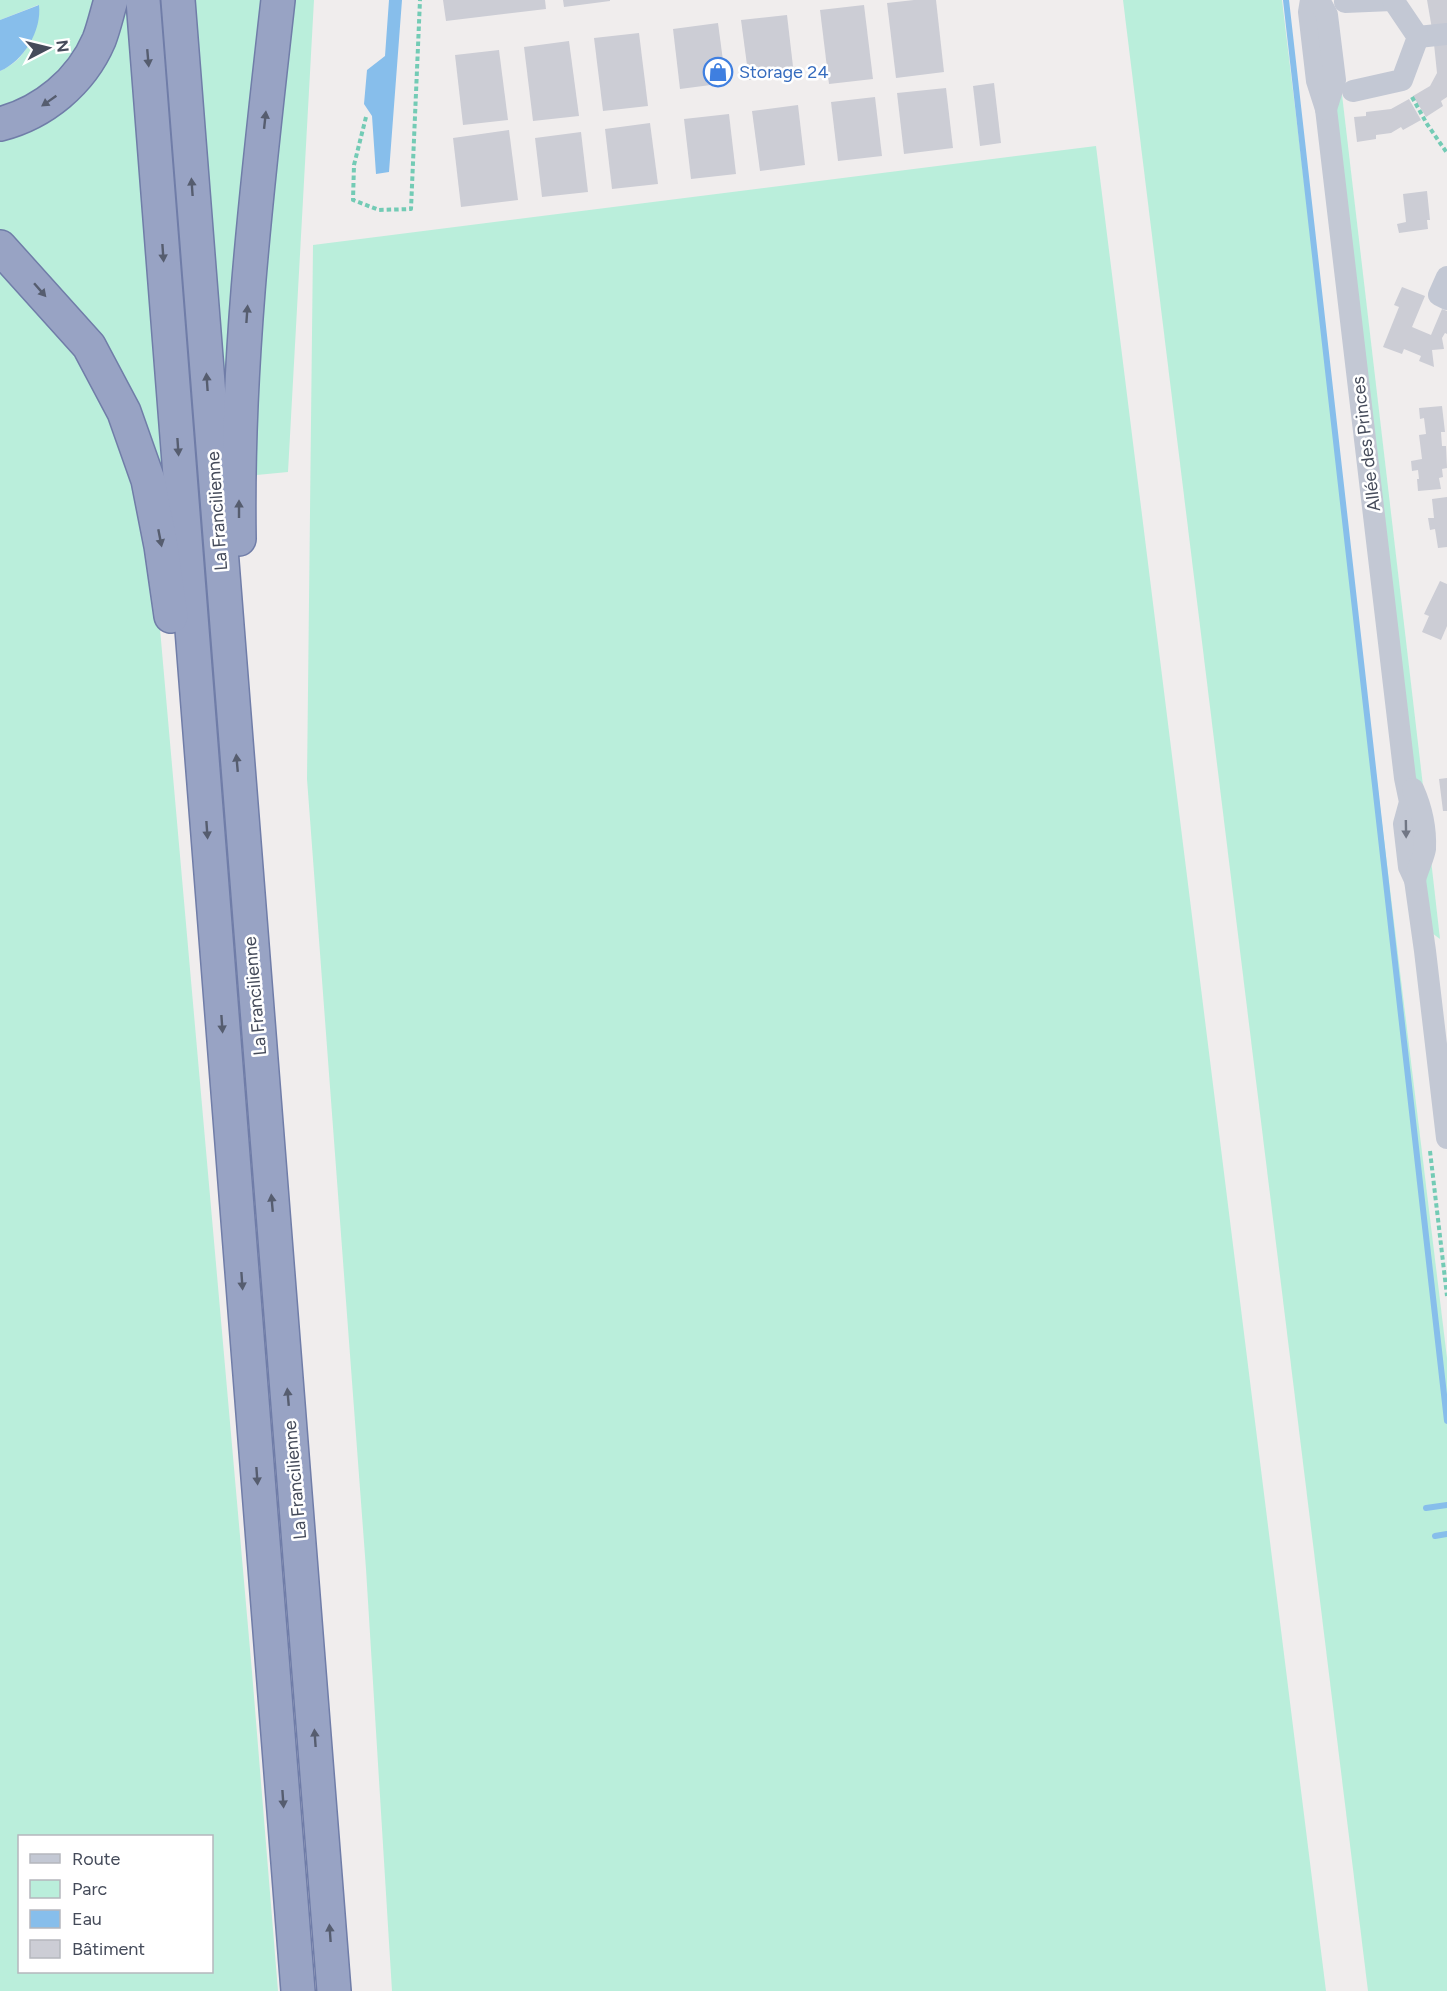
<svg xmlns="http://www.w3.org/2000/svg" width="1447" height="1991" font-family="Figtree,sans-serif">
<style>
.green{fill:#baeedb;fill-rule:evenodd}
.water{fill:#87beeb}
.lines{fill:none;stroke-linecap:round;stroke-linejoin:round}
.stream{stroke:#87beeb;stroke-width:6}
.building{fill:#cccdd5}
.trunk-casing{stroke:#707da8;stroke-width:36}
.path{stroke:#73cbb5;stroke-width:4;stroke-dasharray:4.5 3;stroke-linecap:butt}
.minor{stroke:#c3c8d4;stroke-width:22}
.trunk{stroke:#98a3c4;stroke-width:33}
.oneway{fill:#565d6f}
.oneway2{fill:#717785}
.labels{text-anchor:middle;dominant-baseline:central;stroke-width:5;stroke-linejoin:round;paint-order:stroke}
.shop-label{font-size:18px;fill:#366cbe;stroke:#fff;text-anchor:start}
.street-label{font-size:18px;fill:#454b5a;stroke:#fff}
</style>
<rect width="100%" height="100%" fill="#f0eded"/>
<!-- green -->
<g class="green">
<path d="M0,0H314L288,472L136,487L146,528L160,629L252,1672L278,1991H0V71C30,58 34,33 38,5L0,20ZM20,1836H212V1972H20Z"/>
<path d="M1123,0H1282L1447,1358V1991H1368Z"/>
<path d="M1341,86L1425,803L1413,777L1335,107Z"/>
<path d="M1096,146L1326,1991H392L366,1569L307,779L313,245Z"/>
<path d="M1430,851L1440,939L1432,933L1424,881Z"/>
</g>
<!-- water -->
<g class="water">
<path d="M389,0H402L389,172L376,174L372,116L364,104L367,70L385,56Z"/>
<path d="M39,5C42,30 24,61 0,71V20Z"/>
</g>
<g class="lines">
<!-- stream -->
<g class="stream">
<path d="M1286,0L1447,1421"/>
<path d="M1426,1508L1447,1505"/>
<path d="M1435,1536L1447,1534"/>
</g>
</g>
<!-- building -->
<g class="building">
<path d="M443,0H545L546,9L446,21Z"/>
<path d="M563,0H610V1L564,7Z"/>
<path d="M914,0H936L944,72L896,78L887,3Z"/>
<path d="M1427,0H1447V27L1432,29Z"/>
<path d="M864,5L873,79L829,84L820,10Z"/>
<path d="M787,15L794,75L749,80L741,20Z"/>
<path d="M718,23L726,83L680,89L673,29Z"/>
<path d="M639,33L648,106L603,111L594,38Z"/>
<path d="M569,41L579,116L533,121L524,47Z"/>
<path d="M1447,42V97L1441,101L1443,106L1426,117L1413,96L1430,86L1437,73L1434,44Z"/>
<path d="M499,50L508,120L463,125L455,55Z"/>
<path d="M994,83L1001,143L980,146L973,86Z"/>
<path d="M946,88L953,148L904,154L897,93Z"/>
<path d="M875,97L882,156L838,161L831,102Z"/>
<path d="M1409,99L1421,120L1403,130L1401,127L1391,133L1376,135V139L1357,142L1354,117L1366,116V112L1391,109Z"/>
<path d="M798,105L805,165L760,171L752,111Z"/>
<path d="M729,114L736,174L691,179L684,119Z"/>
<path d="M650,123L658,184L612,189L605,129Z"/>
<path d="M509,130L518,200L461,207L453,138Z"/>
<path d="M581,132L588,192L542,197L535,138Z"/>
<path d="M1427,191L1430,220H1427L1428,229L1399,233L1397,224L1406,222L1403,194Z"/>
<path d="M1402,287L1425,296L1412,327L1431,335L1442,309L1447,311V334L1445,333L1442,338L1444,349L1432,350L1434,367L1419,361L1421,356L1404,349L1402,354L1383,347L1399,307L1394,305Z"/>
<path d="M1442,406L1445,432H1441L1442,446H1446L1447,468L1442,469L1443,477L1439,478L1441,489L1418,491L1417,479H1419L1418,470L1412,471L1411,461L1422,459L1419,435L1426,434L1424,418L1420,419L1419,408Z"/>
<path d="M1447,497V547L1438,548L1435,529L1430,530L1428,518H1434L1432,499Z"/>
<path d="M1440,581L1447,584V626L1441,640L1422,632L1429,616L1424,614Z"/>
<path d="M1447,778V811H1443L1439,779Z"/>
</g>
<g class="lines">
<!-- trunk casing -->
<g class="trunk-casing">
<g id="trunk">
<path d="M143,0L298,1991"/>
<path d="M178,0L334,1991"/>
<path d="M0,124C43,113 81,82 99,40C104,27 107,13 111,0"/>
<path d="M0,247L89,346L124,412L148,480L161,546L171,616"/>
<path d="M239,539C236,358 258,179 278,0"/>
</g>
</g>
<!-- path -->
<g class="path">
<path d="M1412,97L1427,124L1447,153"/>
<path d="M366,117L354,165L353,200L379,210L411,209L420,0"/>
<path d="M1430,1151L1447,1296"/>
</g>
<!-- minor -->
<g class="minor">
<path d="M1311,0L1309,12L1317,81L1326,109L1405,778L1410,802L1404,824L1409,867L1415,880L1425,951L1447,1138"/>
<path d="M1319,0L1327,15L1335,80L1326,109"/>
<path d="M1345,2L1392,0"/>
<path d="M1418,37L1447,34"/>
<path d="M1353,91L1402,80L1418,37L1393,0"/>
<path d="M1447,277L1439,295L1447,299"/>
<path d="M1413,789C1421,807 1426,828 1425,849C1424,857 1417,870 1415,880"/>
</g>
<!-- trunk -->
<use href="#trunk" class="trunk"/>
</g>
<!-- one-way arrows -->
<defs><path id="oneway-solid" d="M-6-.8H1V-3.2L6.5 0L1 3.2V.8H-6Z" transform="scale(1.5)"/></defs>
<g class="oneway">
<use href="#oneway-solid" transform="translate(148 58) rotate(85)"/>
<use href="#oneway-solid" transform="translate(49 101) rotate(145)"/>
<use href="#oneway-solid" transform="translate(265 120) rotate(-84)"/>
<use href="#oneway-solid" transform="translate(192 187) rotate(-94)"/>
<use href="#oneway-solid" transform="translate(163 253) rotate(86)"/>
<use href="#oneway-solid" transform="translate(40 290) rotate(49)"/>
<use href="#oneway-solid" transform="translate(247 314) rotate(-86)"/>
<use href="#oneway-solid" transform="translate(207 382) rotate(-94)"/>
<use href="#oneway-solid" transform="translate(178 447) rotate(86)"/>
<use href="#oneway-solid" transform="translate(239 509) rotate(-90)"/>
<use href="#oneway-solid" transform="translate(160 538) rotate(79)"/>
<use href="#oneway-solid" transform="translate(237 763) rotate(-95)"/>
<use href="#oneway-solid" transform="translate(207 830) rotate(86)"/>
<use href="#oneway-solid" transform="translate(222 1024) rotate(86)"/>
<use href="#oneway-solid" transform="translate(272 1203) rotate(-95)"/>
<use href="#oneway-solid" transform="translate(242 1281) rotate(86)"/>
<use href="#oneway-solid" transform="translate(288 1397) rotate(-95)"/>
<use href="#oneway-solid" transform="translate(257 1476) rotate(86)"/>
<use href="#oneway-solid" transform="translate(315 1738) rotate(-94)"/>
<use href="#oneway-solid" transform="translate(283 1799) rotate(86)"/>
<use href="#oneway-solid" transform="translate(330 1933) rotate(-94)"/>
</g>
<use class="oneway2" href="#oneway-solid" transform="translate(1406 829) rotate(89)"/>
<!-- icons -->
<defs>
<g id="shop-ring" transform="scale(1.5)"><circle r="9.5" fill="#fff" stroke="#3f7fe0" stroke-width="1.5"/><path d="M-5-2.5h2.3a2.7 3.5 0 0 1 5.4 0H5L5.5 6h-11ZM-1.5-2.5h3a1.5 2.3 0 0 0-3 0Z" fill="#3f7fe0"/></g>
</defs>
<g fill-rule="evenodd">
<use href="#shop-ring" x="718" y="72"/>
</g>
<g class="labels">
<!-- shop labels -->
<g class="shop-label">
<text x="739" y="72">Storage 24</text>
</g>
<!-- street labels -->
<g class="street-label">
<text transform="translate(1366 444) rotate(-97)">Allée des Princes</text>
<text transform="translate(217 511) rotate(-94)">La Francilienne</text>
<text transform="translate(255 996) rotate(-95)">La Francilienne</text>
<text transform="translate(295 1480) rotate(-95)">La Francilienne</text>
</g>
</g>
<!-- legend -->
<rect x="18" y="1835" width="195" height="138" fill="#ffffff" stroke="#b5b7bd" stroke-width="1.5"/>
<rect x="30" y="1854" width="30" height="9" fill="#c3c8d4" stroke="#b5b7bd" stroke-width="1.5"/>
<text x="72" y="1865" font-size="18" fill="#454b5a">Route</text>
<rect x="30" y="1880" width="30" height="18" fill="#baeedb" stroke="#b5b7bd" stroke-width="1.5"/>
<text x="72" y="1895" font-size="18" fill="#454b5a">Parc</text>
<rect x="30" y="1910" width="30" height="18" fill="#87beeb" stroke="#b5b7bd" stroke-width="1.5"/>
<text x="72" y="1925" font-size="18" fill="#454b5a">Eau</text>
<rect x="30" y="1940" width="30" height="18" fill="#cccdd5" stroke="#b5b7bd" stroke-width="1.5"/>
<text x="72" y="1955" font-size="18" fill="#454b5a">Bâtiment</text>
<!-- north arrow -->
<g transform="translate(48 48) rotate(83)" stroke="#ffffff" stroke-width="4.5" paint-order="stroke">
<path d="M0-4.5L10 22L0 15L-10 22Z" fill="#454b5a"/>
<text y="-9" font-size="16" font-weight="bold" text-anchor="middle" fill="#454b5a">N</text>
</g>
</svg>
